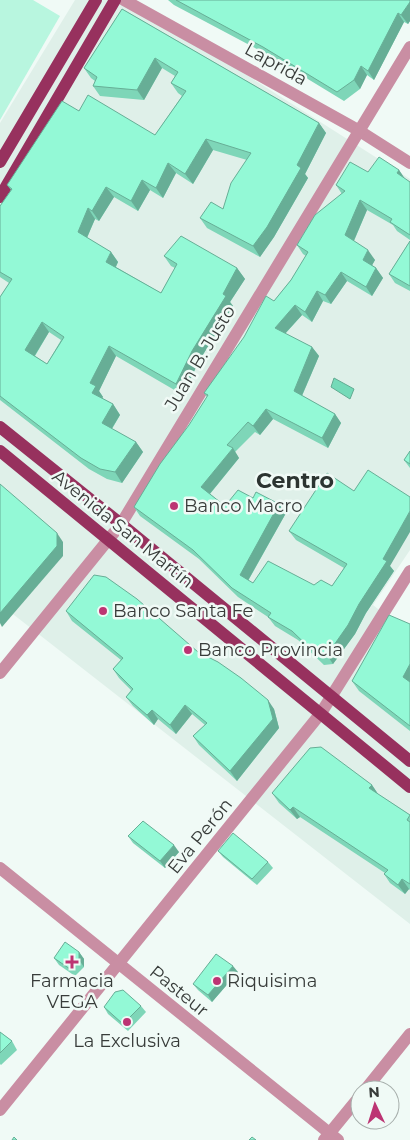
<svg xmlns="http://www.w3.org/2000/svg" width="410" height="1140" font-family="Montserrat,sans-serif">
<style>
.built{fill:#dff0e9}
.green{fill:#b8f6df}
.water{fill:#74dab8;stroke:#62ab92}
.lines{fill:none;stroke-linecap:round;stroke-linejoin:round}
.minor{stroke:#c98ea3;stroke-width:12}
.major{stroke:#97315e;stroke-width:12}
.wall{fill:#7ed6b8;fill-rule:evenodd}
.shaded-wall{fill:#67ae96}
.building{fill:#93f9d6;stroke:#67ae96;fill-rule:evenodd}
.poi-dot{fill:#bc3473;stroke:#f0faf6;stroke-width:2}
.labels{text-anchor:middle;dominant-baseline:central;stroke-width:5;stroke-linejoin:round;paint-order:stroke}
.street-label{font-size:18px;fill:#383c3a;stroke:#f0faf6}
.poi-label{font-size:18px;fill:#383c3a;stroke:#f0faf6;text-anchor:start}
.district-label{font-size:22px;font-weight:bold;fill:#2c3431;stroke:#f0faf6}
</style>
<rect width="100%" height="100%" fill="#f0faf6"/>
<!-- built -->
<path class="built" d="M75,0H129L410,179V550L373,605L410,635V924L0,604V123Z"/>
<!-- green -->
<path class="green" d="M0,0H33L60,16L0,120Z"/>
<!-- water -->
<path class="water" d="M334,378L354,389L350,399L331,387Z"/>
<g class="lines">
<!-- minor -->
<g class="minor">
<path d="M124,0L358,130L410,163"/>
<path d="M0,673L121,524L410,47"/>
<path d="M0,868L338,1140"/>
<path d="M365,1090L410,1034"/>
<path d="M0,1110L321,713L410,571"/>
<path d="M324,1140L360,1096"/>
</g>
<!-- major -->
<g class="major">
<path d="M0,162L96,0"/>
<path d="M0,197L115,0"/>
<path d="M0,427L121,524L410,761"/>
<path d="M0,451L410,787"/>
</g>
</g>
<!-- wall -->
<g class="wall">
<path d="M168,0H410V21L408,24L404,22L374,80L367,75L360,89L344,101L270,56L174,5Z"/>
<path d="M122,9L319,123L326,133L305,174L308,178L274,237L260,257L207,228L200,218L223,209L247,160L213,150L193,184L176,173L163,198L150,190L138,211L114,197L99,221L95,219L87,238L111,252L118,262L116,267L161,293L175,268L171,266L164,256L237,268L245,279L230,302L233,306L199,361L183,395L116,356L99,391L103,397L102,398L113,404L120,415L112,429L136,442L143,452L122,483L107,479L89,469L0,400V297L9,283L0,277V206L11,190L7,185L79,111L155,135L182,96L178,93L171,83L175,76L162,68L144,100L100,96L93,86L95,81L91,78L84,68ZM49,332L61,340L47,364L35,356Z"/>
<path d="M399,170L405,179L410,182V240L397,231L393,225L367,210L354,241L375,260L372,265L376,268L383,278L372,296L347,281L331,304L323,301L312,322L302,315L285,334L312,347L319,356L302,396L335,414L341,423L328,448L273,419L260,435L255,432L235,452L239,458L210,494L225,506L253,498L279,504L286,513L248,581L253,583L332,586L344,568L296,540L289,531L390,566L394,571L366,613L355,634L333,664L324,665L298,640L275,626L268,617L238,597L199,559L140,516L134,507L189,425L207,397L204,393L274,301L291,280L306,256L303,254L297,245L342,194L336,185L368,172Z"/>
<path d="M410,241V291L395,283L389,274Z"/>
<path d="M410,451V468L404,460Z"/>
<path d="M66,611L198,652L274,709L279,728L237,781L199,745L193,736L205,725L192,714L176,734L158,719L154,725L133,706L126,697L131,690L119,678L113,669L121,660L72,621Z"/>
<path d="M410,624V731L359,691L352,681Z"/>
<path d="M372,785L378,794L410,815V890L409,889L405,894L390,883L384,874L385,873L300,817L297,819L279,803L272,793Z"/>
<path d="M128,836L179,852L165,868L133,843Z"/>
<path d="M218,851L268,862L273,868L257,885L223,857Z"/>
<path d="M79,952L84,959V967L75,976L59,965L54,958Z"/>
<path d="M238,972L212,1002L198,990L193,984Z"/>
<path d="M141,1006L146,1012L128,1031L108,1014L104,1007Z"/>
<path d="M0,1032L12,1041L17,1050L1,1065L0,1064Z"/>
</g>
<!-- shaded-wall -->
<g class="shaded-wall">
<path d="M410,2V21L408,24L401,15Z"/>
<path d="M398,13L404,22L374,80L368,71Z"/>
<path d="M155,58L162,68L144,100L137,90Z"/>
<path d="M361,66L367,75L360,89L354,80Z"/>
<path d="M319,123L326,133L305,174L308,178L274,237L260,257L253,246L297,165Z"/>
<path d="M206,139L213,150L193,184L185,174Z"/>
<path d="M168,163L176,173L163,198L156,188Z"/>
<path d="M399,170L405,179L397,173Z"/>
<path d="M142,180L150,190L138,211L131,201Z"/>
<path d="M106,187L114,197L99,221L92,211Z"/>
<path d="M360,200L367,210L352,245L345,235Z"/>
<path d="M88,208L95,219L85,242L78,232Z"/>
<path d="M368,250L375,260L370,269L363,260Z"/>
<path d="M111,252L118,262L113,272L106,262Z"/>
<path d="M237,268L245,279L230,302L233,306L199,361L183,395L176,384L192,351L223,294Z"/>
<path d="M376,268L383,278L372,296L366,287Z"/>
<path d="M341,272L347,281L331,304L325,295Z"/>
<path d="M317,291L323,301L312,322L305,312Z"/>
<path d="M295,305L302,315L281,338L275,328Z"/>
<path d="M42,322L49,332L32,360L25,350Z"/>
<path d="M109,346L116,356L99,391L103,397L99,403L92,393L90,383Z"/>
<path d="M312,347L319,356L300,400L294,391Z"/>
<path d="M113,404L120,415L109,433L102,423Z"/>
<path d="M266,409L273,419L260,435L253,426Z"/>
<path d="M335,414L341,423L328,448L322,438Z"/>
<path d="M136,442L143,452L122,483L115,472Z"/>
<path d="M233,448L239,458L208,496L201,487Z"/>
<path d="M279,504L286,513L246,584L240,575Z"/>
<path d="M410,511V532L390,566L394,571L366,613L355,634L333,664L327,655Z"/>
<path d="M57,533L63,542V556L2,627L0,623V613Z"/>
<path d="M410,664V685L403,677Z"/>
<path d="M268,700L274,709L279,728L237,781L230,771Z"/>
<path d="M185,705L192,714L176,734L170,725Z"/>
<path d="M152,710L158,719L154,725L147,715Z"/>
<path d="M372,785L378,794L369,788Z"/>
<path d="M293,807L300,817L297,819L290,810Z"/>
<path d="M174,845L179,852L165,868L160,861Z"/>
<path d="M402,879L409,889L405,894L398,885Z"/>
<path d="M79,952L84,959V967L79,960Z"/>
<path d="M233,966L238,972L212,1002L208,995Z"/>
</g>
<!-- building -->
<g class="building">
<path d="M176,0H410V2L401,15L398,13L368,71L361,66L354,80L337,92L263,47Z"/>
<path d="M122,9L319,123L297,165L301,168L267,227L253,246L200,218L211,202L223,209L231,183L251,153L206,139L185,174L168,163L156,188L142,180L131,201L106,187L92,211L88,208L78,232L111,252L106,262L161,293L177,264L164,256L181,236L237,268L223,294L226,296L192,351L176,384L109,346L90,383L96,386L92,393L113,404L102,423L136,442L115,472L100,469L81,458L0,396V297L12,279L0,272V206L12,189L7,185L62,101L79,111L88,95L155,135L186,91L171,83L178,72L155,58L137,90L93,86L97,77L84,68ZM42,322L64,337L47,364L25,350Z"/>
<path d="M379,157L399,170L397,173L410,182V235L390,222L392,219L360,200L345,235L368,250L363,260L376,268L366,287L341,272L325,295L317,291L305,312L295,305L275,328L312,347L294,391L335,414L322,438L266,409L253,426L248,422L227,445L233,448L201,487L225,506L238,490L253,498L256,492L279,504L240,575L253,583L268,561L314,585L321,580L332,586L347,564L289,531L327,473L354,491L368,470L410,497V511L383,559L387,561L359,604L348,625L327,655L318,656L292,631L268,617L271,613L232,588L193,550L134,507L160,464L189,425L208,395L204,393L244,337L266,296L274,301L291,280L308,252L297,245L315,215L345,191L336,185L350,162L368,172Z"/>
<path d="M410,241V286L389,274Z"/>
<path d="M410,451V464L404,460Z"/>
<path d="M0,484L57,533V546L0,613Z"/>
<path d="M94,575L106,577L137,599L198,652L218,662L241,678L268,700L273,719L230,771L193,736L207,723L185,705L170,725L152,710L147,715L126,697L133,689L113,669L123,658L66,611Z"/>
<path d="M389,615L410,624V664L403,677L410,682V726L352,681Z"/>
<path d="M321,747L372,785L369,788L410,815L407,820L410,822V884L402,879L398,885L384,874L388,870L293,807L290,810L272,793L310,748Z"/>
<path d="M143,821L174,845L160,861L128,836Z"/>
<path d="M233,833L268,862L252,879L218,851Z"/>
<path d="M65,942L79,952V960L70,969L54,958Z"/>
<path d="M216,954L233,966L208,995L193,984Z"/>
<path d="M123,990L141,1006L123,1024L104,1007L115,992Z"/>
<path d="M0,1032L12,1041L0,1053Z"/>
<path d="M14,1137L17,1140H12Z"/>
<path d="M252,1137L256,1140H249Z"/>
</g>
<!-- markers -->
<g class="poi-dot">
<circle cx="174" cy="506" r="5"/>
<circle cx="103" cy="611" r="5"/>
<circle cx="188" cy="650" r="5"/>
<path d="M69.5 954.5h5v5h5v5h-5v5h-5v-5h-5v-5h5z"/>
<circle cx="217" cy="981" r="5"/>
<circle cx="127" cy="1022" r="5"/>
</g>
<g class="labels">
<!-- street labels -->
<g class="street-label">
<text transform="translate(276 64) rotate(29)">Laprida</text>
<text transform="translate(200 358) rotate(-59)">Juan B. Justo</text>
<text transform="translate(123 529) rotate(39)">Avenida San Martín</text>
<text transform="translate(200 836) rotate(-51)">Eva Perón</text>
<text transform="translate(179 991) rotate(39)">Pasteur</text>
</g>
<!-- poi labels -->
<g class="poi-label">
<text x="184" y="506">Banco Macro</text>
<text x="113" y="611">Banco Santa Fe</text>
<text x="198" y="650">Banco Provincia</text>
<text x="72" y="981" text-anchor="middle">Farmacia<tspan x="72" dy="21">VEGA</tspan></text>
<text x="227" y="981">Riquisima</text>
<text x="127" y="1041" text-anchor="middle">La Exclusiva</text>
</g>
<!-- district labels -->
<g class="district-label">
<text x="295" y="480">Centro</text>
</g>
</g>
<!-- north arrow -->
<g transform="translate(375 1105) rotate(356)"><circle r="24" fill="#f0faf6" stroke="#a6aeab"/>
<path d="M0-4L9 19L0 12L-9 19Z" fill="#bc3473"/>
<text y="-8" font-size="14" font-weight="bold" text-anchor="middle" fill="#383c3a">N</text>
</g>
</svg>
